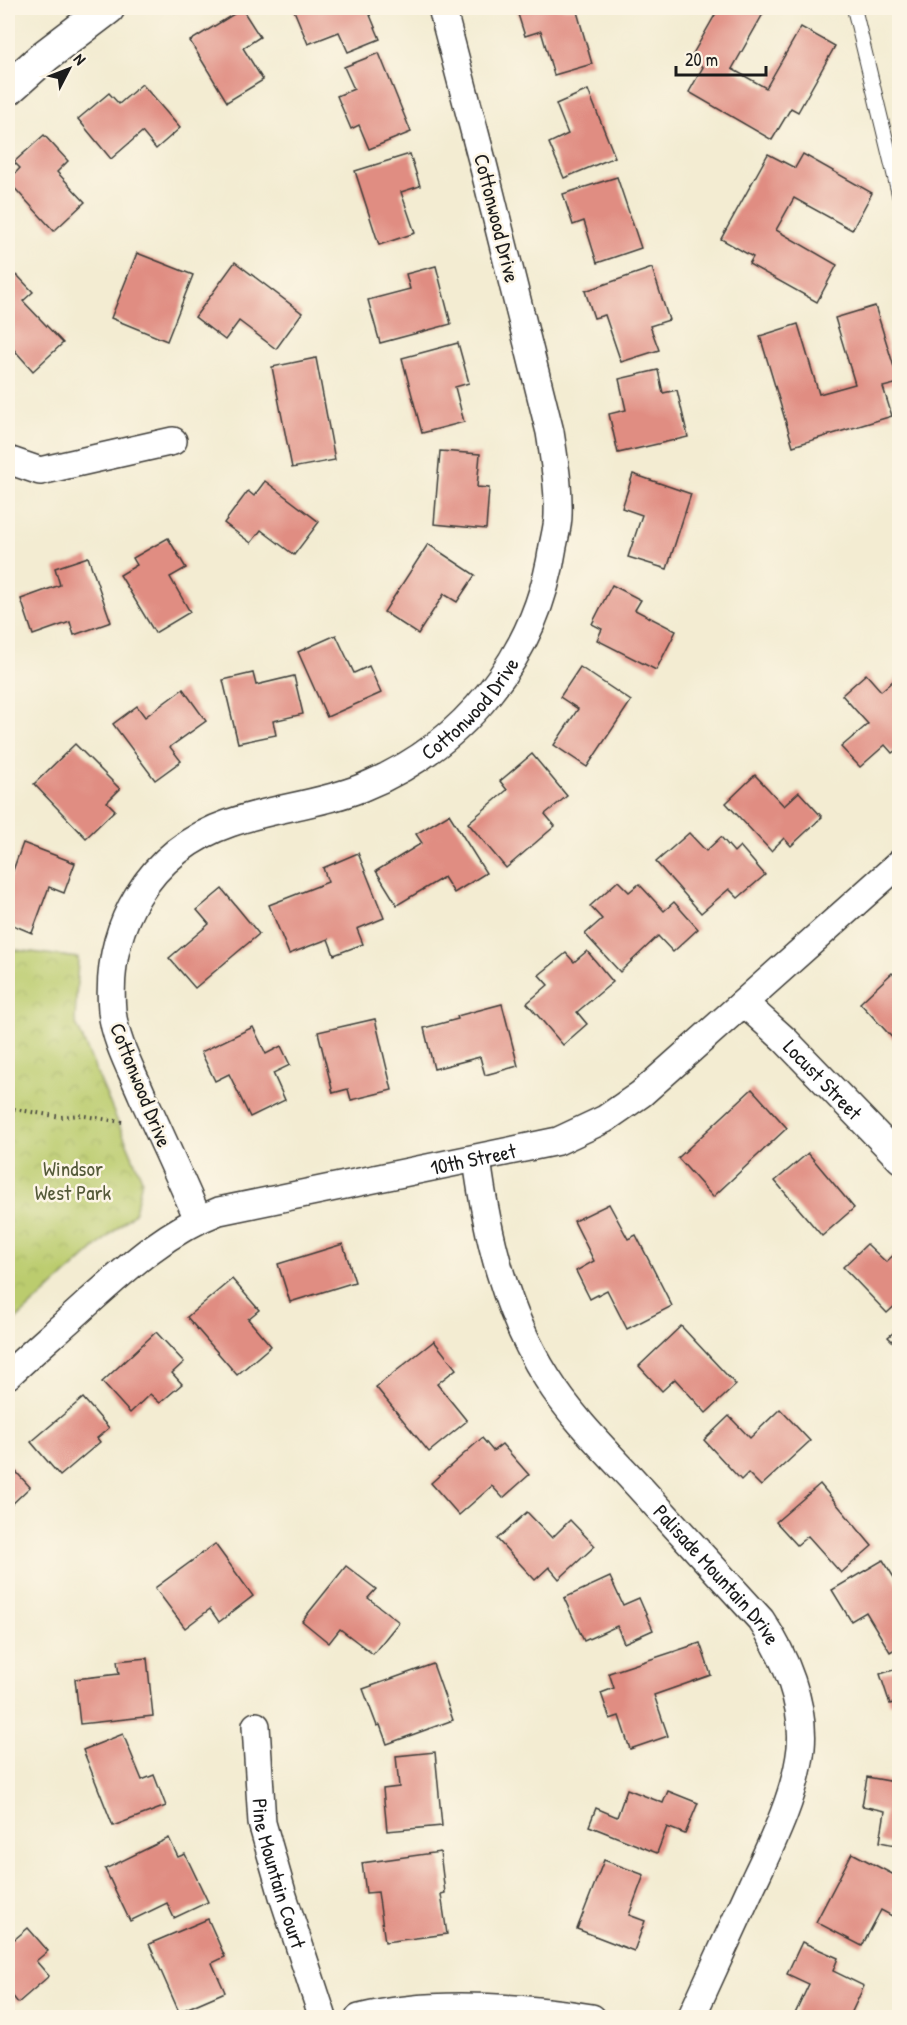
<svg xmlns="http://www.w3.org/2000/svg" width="907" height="2025" font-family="'Patrick Hand',sans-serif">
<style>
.park{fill:url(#park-crowns);stroke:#6c7445;stroke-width:1.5}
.building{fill:#e08d82}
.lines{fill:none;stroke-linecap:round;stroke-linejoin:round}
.lane-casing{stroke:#3c3b37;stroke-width:16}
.street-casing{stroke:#3c3b37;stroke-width:30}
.secondary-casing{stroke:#3c3b37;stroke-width:36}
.path{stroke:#3c3b37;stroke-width:4;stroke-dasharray:1.5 4.5;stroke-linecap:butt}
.lane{stroke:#fff;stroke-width:14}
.street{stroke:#fff;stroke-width:27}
.secondary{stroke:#fff;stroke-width:33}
.labels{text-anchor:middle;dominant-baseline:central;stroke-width:5;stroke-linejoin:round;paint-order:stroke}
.street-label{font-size:21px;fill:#1c1c1c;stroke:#fcf5e5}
.park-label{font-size:21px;fill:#545a39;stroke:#fcf5e5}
</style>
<defs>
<pattern id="park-crowns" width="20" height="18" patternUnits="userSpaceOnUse" patternTransform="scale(1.5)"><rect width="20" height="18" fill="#bbcc6e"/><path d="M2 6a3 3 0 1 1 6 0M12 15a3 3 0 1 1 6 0" fill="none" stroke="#a0af5f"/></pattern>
</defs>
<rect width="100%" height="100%" fill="#fcf5e5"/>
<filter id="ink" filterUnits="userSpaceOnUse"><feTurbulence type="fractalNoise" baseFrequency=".0167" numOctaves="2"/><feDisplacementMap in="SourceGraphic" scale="12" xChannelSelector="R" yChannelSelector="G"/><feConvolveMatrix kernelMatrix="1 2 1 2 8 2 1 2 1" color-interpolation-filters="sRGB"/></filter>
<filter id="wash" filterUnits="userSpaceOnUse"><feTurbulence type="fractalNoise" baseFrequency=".008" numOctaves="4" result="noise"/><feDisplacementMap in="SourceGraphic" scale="24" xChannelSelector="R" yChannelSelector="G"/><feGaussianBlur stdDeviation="1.35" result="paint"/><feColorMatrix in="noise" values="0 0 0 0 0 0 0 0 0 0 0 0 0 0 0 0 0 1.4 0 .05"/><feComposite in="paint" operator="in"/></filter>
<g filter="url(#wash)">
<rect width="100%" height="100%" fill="#f3ecd2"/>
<!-- park -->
<path class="park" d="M8,949L78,958L75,1021L142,1179L135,1212L8,1327Z"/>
<g id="blocks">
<!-- building -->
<g class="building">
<path d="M293,8H367L380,39L348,52L339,32L308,44Z"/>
<path d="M516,8H576L592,64L554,75L541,31L525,36Z"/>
<path d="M719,8H756L764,12L732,69L766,88L801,27L835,46L798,112L791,108L772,140L689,92L703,67L690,59Z"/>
<path d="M242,9L260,37L243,48L263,80L227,102L190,41Z"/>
<path d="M379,53L411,132L369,149L359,125L351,129L337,96L354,89L344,67Z"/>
<path d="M142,84L180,128L156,149L142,132L111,159L78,119L109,93L119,104Z"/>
<path d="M588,90L615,157L564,178L549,143L568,134L556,104Z"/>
<path d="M44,135L68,161L57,172L85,202L54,231L8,181L20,168L14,162Z"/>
<path d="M410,154L420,186L401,192L415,233L379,245L355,171Z"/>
<path d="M768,154L795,168L803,154L872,193L852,230L794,198L776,230L837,265L817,302L749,264L753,257L721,239Z"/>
<path d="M617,177L641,248L597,263L584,221L573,225L563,194Z"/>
<path d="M137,253L193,275L167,341L111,318Z"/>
<path d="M235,262L302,313L276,349L239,321L225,340L195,317Z"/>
<path d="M436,266L451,324L380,343L368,300L410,289L406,274Z"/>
<path d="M652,268L669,320L650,326L659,350L621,362L605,315L594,318L585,291Z"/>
<path d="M17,275L33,292L23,301L63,343L33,371L8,343V285Z"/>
<path d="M875,306L899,383L883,387L892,416L793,446L760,336L798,324L819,394L855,384L835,318Z"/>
<path d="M458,343L469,383L455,387L464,422L422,433L402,358Z"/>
<path d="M316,358L335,460L292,468L272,367Z"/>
<path d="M658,370L663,393L677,390L688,437L618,453L609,414L626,410L619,379Z"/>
<path d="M440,451L480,454L477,487L489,488L486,529L434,524Z"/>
<path d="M633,474L691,494L667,569L628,557L642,515L622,508Z"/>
<path d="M265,481L319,522L294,555L261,530L251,543L224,523L248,491L254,496Z"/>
<path d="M168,538L186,568L170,577L190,612L155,633L120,575L137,565L133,558Z"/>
<path d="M428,544L475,575L457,602L444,594L418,634L384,612Z"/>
<path d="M88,557L111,622L74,635L70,622L33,635L21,599L60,585L55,568Z"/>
<path d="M612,585L641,600L635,610L676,631L656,670L597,640L602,629L592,624Z"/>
<path d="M336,635L354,673L369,666L381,693L327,717L298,652Z"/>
<path d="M580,667L631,701L587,767L554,745L578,709L560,697Z"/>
<path d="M253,673L256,685L294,676L303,714L273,721L276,735L238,743L223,680Z"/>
<path d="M866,674L881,691L900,675V747L892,753L885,745L860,767L841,747L868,724L842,695Z"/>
<path d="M183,689L206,721L170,747L181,761L155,780L113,724L137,706L145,717Z"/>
<path d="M75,744L120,789L107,802L115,810L86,838L34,784Z"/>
<path d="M532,754L567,796L545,814L555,826L506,868L468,823L507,790L500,781Z"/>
<path d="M755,775L784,806L799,792L822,817L791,846L784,838L771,851L726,803Z"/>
<path d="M449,814L486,873L454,893L444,877L397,905L376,871L422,843L416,834Z"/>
<path d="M689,833L706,851L721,837L734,852L740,846L765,875L738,898L729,889L701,913L656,862Z"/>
<path d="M23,843L75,863L64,893L49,887L32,933L8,923V884Z"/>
<path d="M358,853L384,918L357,929L363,944L334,955L328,939L289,954L269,905L328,882L323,868Z"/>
<path d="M618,881L629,892L639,884L664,911L674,902L698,929L673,952L658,936L620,972L585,934L602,919L590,906Z"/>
<path d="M222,889L259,934L195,988L169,958L209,924L197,910Z"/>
<path d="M587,951L613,982L577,1012L587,1024L563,1045L527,1003L548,985L539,975L566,953L574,962Z"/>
<path d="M892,973L900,981V1046L860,1003Z"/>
<path d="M502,1004L518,1066L485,1075L480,1057L434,1069L424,1028L458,1019L457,1016Z"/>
<path d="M375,1019L392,1090L351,1100L348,1089L333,1093L318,1032Z"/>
<path d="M253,1027L266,1054L281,1046L290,1065L273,1073L285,1100L250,1117L229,1074L215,1081L201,1052Z"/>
<path d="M752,1089L787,1128L713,1197L678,1158Z"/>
<path d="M808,1153L854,1208L822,1236L775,1181Z"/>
<path d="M609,1204L628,1239L636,1235L672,1306L627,1329L607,1290L590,1299L576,1271L594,1261L574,1221Z"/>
<path d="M343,1244L355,1282L290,1302L278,1264Z"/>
<path d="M867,1244L886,1262L900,1249V1301L887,1313L843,1267Z"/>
<path d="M232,1279L259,1310L248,1319L271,1346L237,1375L187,1317Z"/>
<path d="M681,1326L736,1385L706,1413L675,1379L662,1391L639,1366Z"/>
<path d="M900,1327V1349L888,1337Z"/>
<path d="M156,1332L184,1362L172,1373L182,1384L160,1403L150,1394L130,1413L102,1382Z"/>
<path d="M434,1341L456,1369L437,1384L467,1421L429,1452L376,1387Z"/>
<path d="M83,1398L109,1428L97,1438L100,1442L60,1476L31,1442Z"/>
<path d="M780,1409L810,1441L761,1486L748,1473L741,1480L704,1440L729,1416L750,1438Z"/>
<path d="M482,1438L493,1451L502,1444L529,1475L503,1498L492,1486L459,1515L431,1483Z"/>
<path d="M8,1463L30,1487L8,1508Z"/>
<path d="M820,1484L872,1546L841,1573L808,1536L797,1545L776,1522Z"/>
<path d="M527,1512L552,1538L570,1520L595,1546L559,1579L549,1567L535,1580L497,1539Z"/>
<path d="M215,1544L253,1596L219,1622L210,1609L185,1628L155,1588Z"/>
<path d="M883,1560L900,1587V1646L890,1652L866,1612L851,1621L832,1590Z"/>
<path d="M346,1566L376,1589L368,1598L399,1622L373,1654L340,1629L329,1643L302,1621Z"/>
<path d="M610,1577L623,1605L639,1598L653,1630L624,1643L617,1626L584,1641L564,1598Z"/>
<path d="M700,1643L711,1675L654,1695L668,1736L630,1749L619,1716L610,1719L601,1693L614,1688L609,1673Z"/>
<path d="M147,1658L153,1716L80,1724L75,1679L119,1674L117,1661Z"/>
<path d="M433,1664L453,1720L387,1744L380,1725L377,1726L363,1689Z"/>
<path d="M900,1668V1701L890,1704L880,1674Z"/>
<path d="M123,1734L142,1780L154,1775L166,1806L113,1826L83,1750Z"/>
<path d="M435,1752L442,1826L387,1831L383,1789L399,1787L396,1756Z"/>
<path d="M867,1777L900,1783V1846L880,1842L885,1811L862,1806Z"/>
<path d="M627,1789L663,1803L668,1791L698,1803L685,1834L667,1827L657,1853L589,1826L596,1808L617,1817Z"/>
<path d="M169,1838L178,1857L185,1854L208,1902L174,1918L167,1903L130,1921L105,1869Z"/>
<path d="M440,1852L445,1893L441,1894L447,1934L385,1942L378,1892L366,1893L362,1863Z"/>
<path d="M852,1853L900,1878V1902L892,1916L881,1910L862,1946L816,1922Z"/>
<path d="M604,1860L644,1875L629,1915L645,1921L634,1951L577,1929Z"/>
<path d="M208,1919L225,1957L212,1963L225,1992L179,2012L149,1944Z"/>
<path d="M28,1928L48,1951L36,1961L49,1976L18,2003L8,1990V1930L15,1939Z"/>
<path d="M802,1942L838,1958L833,1971L864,1986L849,2018H793L809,1984L787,1974Z"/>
</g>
</g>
</g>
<g filter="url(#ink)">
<use href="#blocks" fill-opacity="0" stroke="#3c3b37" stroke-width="1.5"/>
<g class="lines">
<!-- lane casing -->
<g class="lane-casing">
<path id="lane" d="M854,8L900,198"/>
</g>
<!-- street casing -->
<g class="street-casing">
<g id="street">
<path d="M8,460L40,471L173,441"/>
<path id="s1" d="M744,1003L785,1040L900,1159"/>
<path id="s2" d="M477,1159C487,1236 505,1311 547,1378C570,1415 602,1447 632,1479C675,1526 718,1573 761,1620C785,1656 805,1704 801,1748C796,1795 772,1843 752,1885C732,1929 712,1973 691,2018"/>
<path id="s3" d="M198,1219C180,1177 161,1136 142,1095C131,1069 115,1040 112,1011C105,927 148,851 230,823C272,808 318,805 361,788C464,747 537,655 553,546C555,536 558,525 558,515C559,487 554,459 550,432L483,164L442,8"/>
<path id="s4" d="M8,1375C35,1350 63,1326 90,1301C130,1265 169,1230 219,1211L558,1141L605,1119L641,1094L900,863"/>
<path id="s5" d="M256,1726L262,1823L283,1896L323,2018"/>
<path d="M359,2018C430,2000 520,2007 592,2018"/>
</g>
</g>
<!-- secondary casing -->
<g class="secondary-casing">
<path id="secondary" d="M8,89L45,56L108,8"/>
</g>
<!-- path -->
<path class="path" d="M8,1108L61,1117L79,1115L122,1122"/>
<!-- lane -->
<use href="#lane" class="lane"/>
<!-- street -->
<use href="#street" class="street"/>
<!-- secondary -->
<use href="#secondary" class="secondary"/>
</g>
</g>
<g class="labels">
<!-- street labels -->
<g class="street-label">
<text transform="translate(497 218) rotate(76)">Cottonwood Drive</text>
<text stroke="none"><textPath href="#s3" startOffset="738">Cottonwood Drive</textPath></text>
<text stroke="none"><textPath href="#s1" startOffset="110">Locust Street</textPath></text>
<text transform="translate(141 1085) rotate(68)">Cottonwood Drive</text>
<text stroke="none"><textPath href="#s4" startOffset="528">10th Street</textPath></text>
<text stroke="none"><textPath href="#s2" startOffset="492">Palisade Mountain Drive</textPath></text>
<text stroke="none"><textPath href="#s5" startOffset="150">Pine Mountain Court</textPath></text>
</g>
<!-- park labels -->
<g class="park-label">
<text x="73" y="1168">Windsor<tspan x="73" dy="24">West Park</tspan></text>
</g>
</g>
<!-- margin -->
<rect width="907" height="2025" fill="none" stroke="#fcf5e5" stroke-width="30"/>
<!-- north arrow -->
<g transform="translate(69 69) rotate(48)" stroke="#fcf5e5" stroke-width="4.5" paint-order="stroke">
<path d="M0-4.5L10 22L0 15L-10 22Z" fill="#1c1c1c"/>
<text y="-9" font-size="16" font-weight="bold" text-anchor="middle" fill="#1c1c1c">N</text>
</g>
<!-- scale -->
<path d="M676 66v9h90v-9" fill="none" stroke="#1c1c1c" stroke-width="3"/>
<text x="685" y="66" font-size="18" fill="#1c1c1c" stroke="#fcf5e5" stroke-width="4.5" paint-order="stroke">20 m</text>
</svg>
